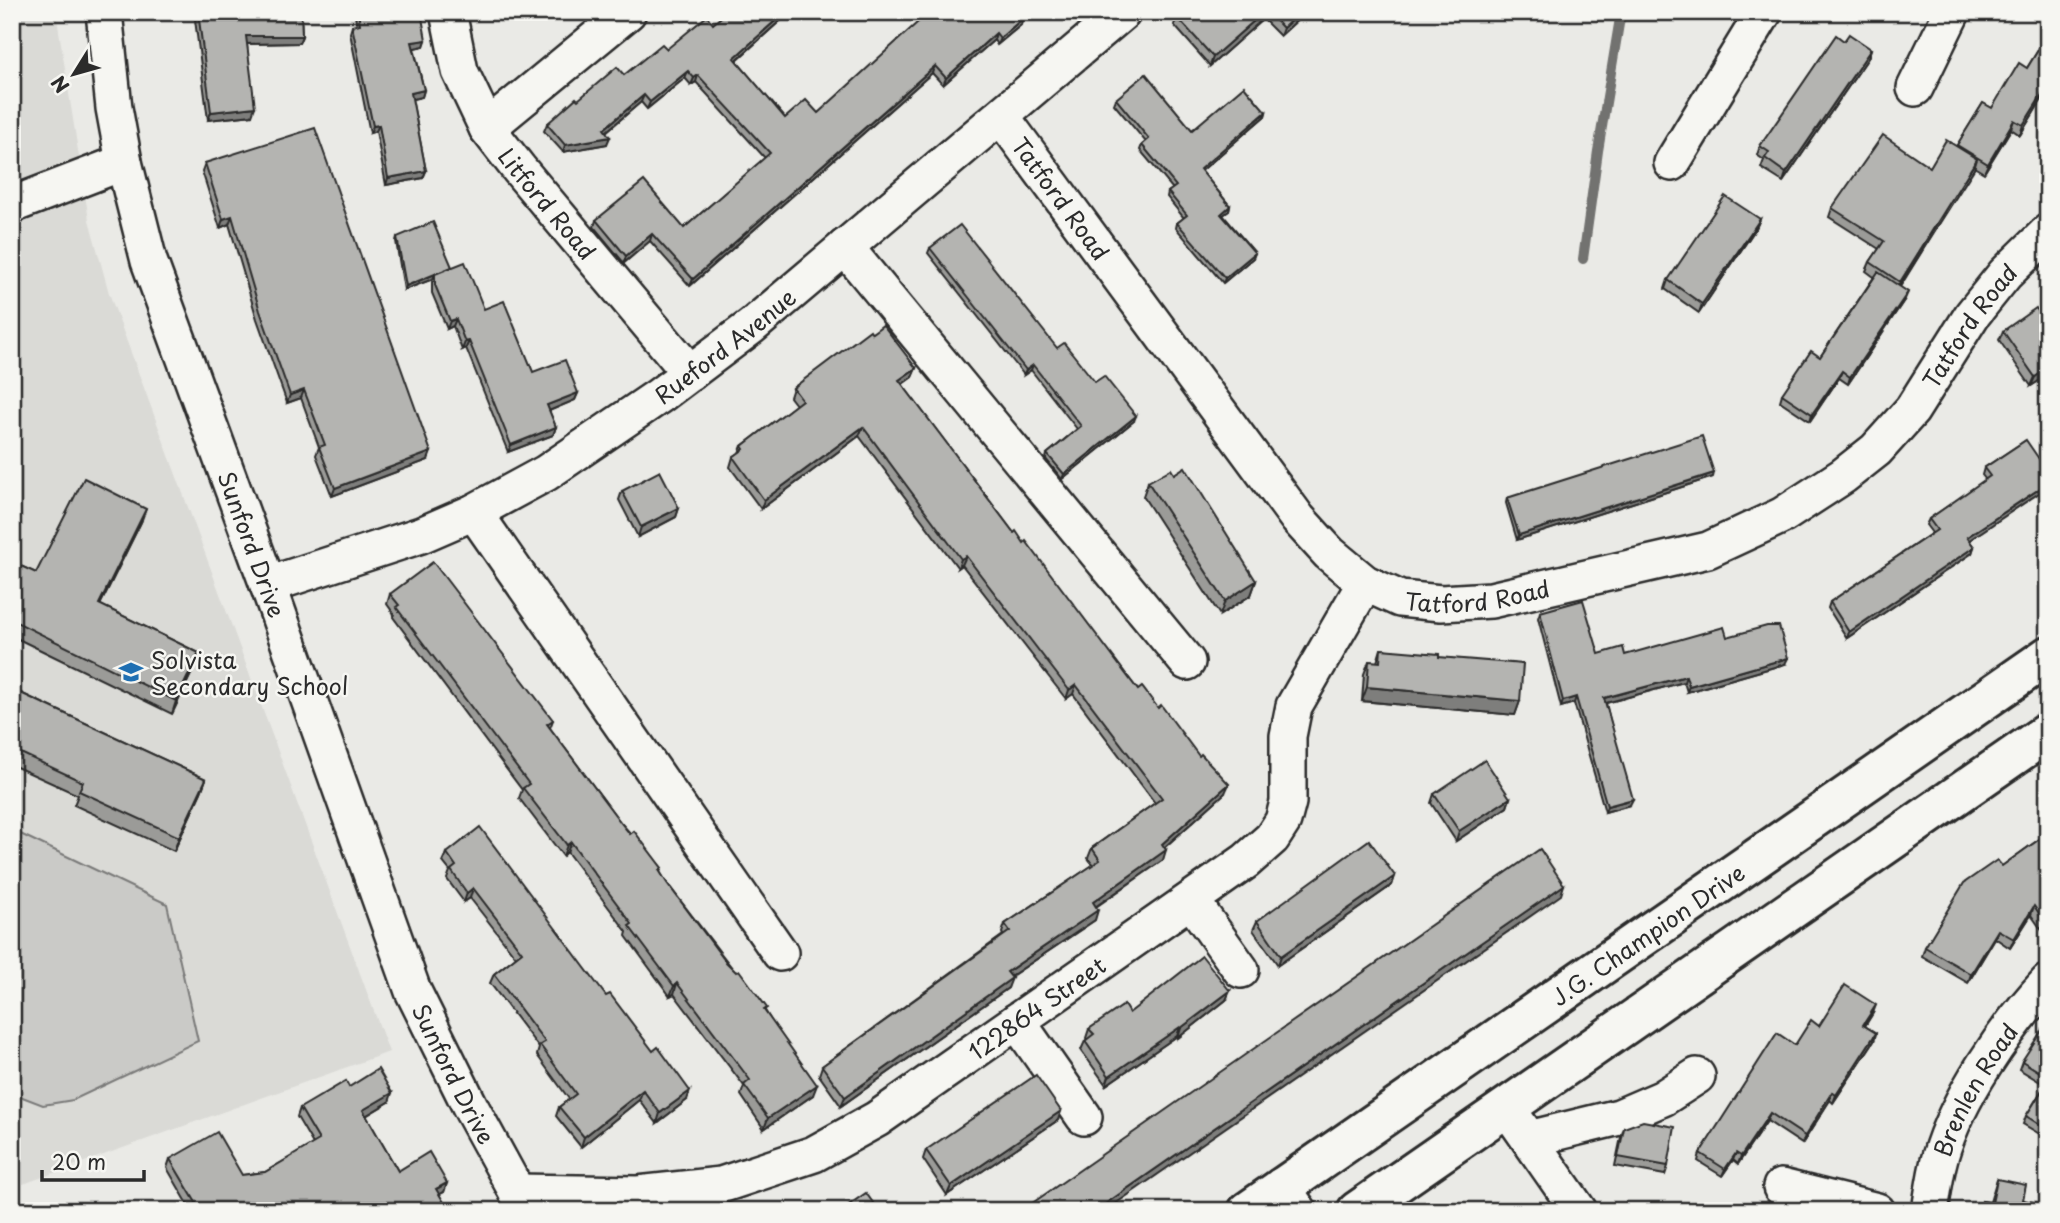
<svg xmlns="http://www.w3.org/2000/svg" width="2060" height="1223" font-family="'Playpen Sans',sans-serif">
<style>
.built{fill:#dadad6}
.pitch{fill:#cacac7;stroke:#7a7a79;stroke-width:2}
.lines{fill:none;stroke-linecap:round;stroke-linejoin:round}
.stream{stroke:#727270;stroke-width:10}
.minor-casing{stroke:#2b2b2b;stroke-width:40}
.major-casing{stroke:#2b2b2b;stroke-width:44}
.minor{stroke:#f6f6f2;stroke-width:35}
.major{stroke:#f6f6f2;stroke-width:38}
.wall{fill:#9b9b98;stroke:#2b2b2b;stroke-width:2}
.shaded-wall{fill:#7e7e7c;stroke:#2b2b2b;stroke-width:2}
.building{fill:#b4b4b1;stroke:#2b2b2b;stroke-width:2}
.labels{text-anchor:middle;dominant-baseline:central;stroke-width:5;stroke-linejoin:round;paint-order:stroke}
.street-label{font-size:23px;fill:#2b2b2b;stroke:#f6f6f2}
.poi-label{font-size:23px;fill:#2b2b2b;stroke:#f6f6f2;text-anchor:start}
</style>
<rect width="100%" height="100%" fill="#eaeae6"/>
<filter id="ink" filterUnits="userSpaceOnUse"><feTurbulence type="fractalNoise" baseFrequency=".0143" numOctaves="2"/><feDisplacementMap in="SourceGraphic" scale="14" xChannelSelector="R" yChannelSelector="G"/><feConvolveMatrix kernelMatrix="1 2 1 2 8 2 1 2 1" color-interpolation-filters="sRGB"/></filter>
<g filter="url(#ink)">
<!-- built -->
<path class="built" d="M12,12H56L89,220L109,293L389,1052L15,1187L12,1186Z"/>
<!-- pitch -->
<path class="pitch" d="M12,830L167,904L198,1041L73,1100L43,1105L12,1093Z"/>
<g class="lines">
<!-- stream -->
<path class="stream" d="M1583,259L1598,151L1621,12"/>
<!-- minor casing -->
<g class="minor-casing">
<g id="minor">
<path id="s1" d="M104,12L114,108L124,162L149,261L268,585L413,991L471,1108L517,1192L530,1211"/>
<path id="s2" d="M448,12L460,71L487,128L519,169L690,373"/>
<path d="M1915,88L1952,12"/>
<path id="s3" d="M1001,116L1298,519L1329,553L1365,583L1400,599L1441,603L1491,600L1708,550L1783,515L1843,476L1876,450L1912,410L1972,315L2005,274L2048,232"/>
<path d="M487,128L628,12"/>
<path d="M1672,163L1764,12"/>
<path d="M12,205L124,162"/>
<path d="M845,247L1187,662"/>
<path d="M474,512L780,953"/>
<path id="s4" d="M268,585L421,535L474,512L546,473L659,396L752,326L1123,12"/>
<path d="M1191,900L1241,970"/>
<path d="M1017,1021L1084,1117"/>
<path d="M1517,1122L1579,1211"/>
<path d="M1529,1139L1619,1117L1663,1098L1697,1076"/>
<path d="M1281,1186L1299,1211"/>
<path d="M1781,1187L1877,1211"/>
<path id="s5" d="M517,1192L638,1194L721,1185L814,1154L877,1119L1246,861L1272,838L1283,821L1288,802V736L1294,706L1365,583"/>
<path id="s6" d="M1930,1211C1933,1193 1935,1175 1940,1157C1957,1098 2006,1027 2048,982"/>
</g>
</g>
<!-- major casing -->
<g class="major-casing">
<g id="major">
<path id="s7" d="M1248,1211L2048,656"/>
<path d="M1357,1211L2048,732"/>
</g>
</g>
<!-- minor -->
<use href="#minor" class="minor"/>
<!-- major -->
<use href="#major" class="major"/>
</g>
<!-- wall -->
<g class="wall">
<path d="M194,12H301L302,36L299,43L247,44L252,115L208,120Z"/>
<path d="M354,12H397L398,17L426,40L424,46L414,48L424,90L422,97L412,99L426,171L423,178L386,185L376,131L370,133L350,33L352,26L357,25Z"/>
<path d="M727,12H790L736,61L785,118L818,113L1022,16L1021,25L997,45L994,40L943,85L932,73L690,286L650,241L624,263L594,227L596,220L684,228L765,158L696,82L691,85L685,78L647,109L641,102L606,132L607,144L563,152L544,131L547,124L578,100L624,75L667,49L713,24Z"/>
<path d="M1182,12H1304L1302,16L1280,36L1263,19L1210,66L1174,25L1177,17Z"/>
<path d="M1885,12H1897L1893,18Z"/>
<path d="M2048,34V90L2020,135L2011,129L1984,173L1974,167L1900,287L1905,299L1848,384L1839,378L1810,421L1780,401L1782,394L1820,357L1874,277L1866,271L1870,262L1879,249L1829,217L1832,208L1930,167L1956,147L1983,103L1992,108L2027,68Z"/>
<path d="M1844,41L1871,49L1868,58L1783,182L1761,168L1764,160L1757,155L1760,146Z"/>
<path d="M1116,99L1192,130L1266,112L1265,116L1201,171L1230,206L1229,211L1223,215L1255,253L1253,258L1223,283L1176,228L1177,223L1184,218L1167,197L1168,192L1173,189L1140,150L1142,145L1146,142L1114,104Z"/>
<path d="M205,163L428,460L332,496L316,455L319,447L301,398L287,403L257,319L229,224L220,228L202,171Z"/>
<path d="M1760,219L1756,228L1699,313L1665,289L1668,280Z"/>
<path d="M397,237L452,268L533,372L578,393L575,400L549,411L556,427L553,435L508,452L466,348L462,350L453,326L447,329L432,293V282L433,279L404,290L396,241Z"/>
<path d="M930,248L1057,348L1095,382L1134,421L1062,479L1046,459L1047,454L1077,429L1031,370L1024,375L928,253Z"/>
<path d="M2003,331L2048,375L2031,386L1999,340Z"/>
<path d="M872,333L916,368L912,377L902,384L1014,533L1024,543L1138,690L1225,793L1164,848L1163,860L1096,907L1095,920L1010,977L1008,988L841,1106L819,1075L822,1066L1003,935L1002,933L1005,924L1093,865L1088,858L1092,848L1155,803L1073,694L1066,699L962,565L958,568L859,436L761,509L730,467L733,457L739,453L742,446L796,405L790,397L793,388Z"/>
<path d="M2026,440L1969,540L1974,547L1972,553L1847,638L1828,608L1830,602L1932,533L1926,525L1929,519L1986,480L1982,475L1984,468Z"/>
<path d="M1713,477L1517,540L1506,503L1507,498Z"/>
<path d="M1148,482L1256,581L1251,595L1220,615L1143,496Z"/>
<path d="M622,491L679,508L676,517L638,537L619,500Z"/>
<path d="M141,522L100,605L199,653L195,666L172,714L12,636V562L36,573Z"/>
<path d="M390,594L553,720L550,728L621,823L662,868L660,872L667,883L766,1012L813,1095L764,1129L741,1095L744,1086L674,994L670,996L626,936L627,932L567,852L563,856L519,798L522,790L393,617L394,614L387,604Z"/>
<path d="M1540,612L1599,654L1625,655L1727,637L1785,664L1687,692L1684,682L1606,703L1630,805L1605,812L1574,703L1561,707L1538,618Z"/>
<path d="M1381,649L1439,657L1520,701L1515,715L1362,701L1364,674L1369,661L1377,662Z"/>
<path d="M12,689L206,779L201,792L174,851L74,805L78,795L12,765Z"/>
<path d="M1434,794L1510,798L1507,807L1456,841L1431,803Z"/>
<path d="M2048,833V939L2031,915L2010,948L1995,938L1968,983L1922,956L1925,947L2002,866Z"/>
<path d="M447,853L606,996L687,1100L657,1123L639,1100L581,1147L556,1116L559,1107L569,1099L537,1055L539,1048L490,983L494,974L516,957L470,898L464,902L447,879L450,871L443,862Z"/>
<path d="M1395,876L1392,885L1278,965L1253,930L1257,921Z"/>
<path d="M1226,1000L1178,1038L1177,1036L1106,1085L1081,1050L1085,1041L1087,1039L1086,1038L1089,1029L1129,1013Z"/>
<path d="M1873,1013L1865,1026L1876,1033L1874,1041L1833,1103L1830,1100L1802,1144L1767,1121L1738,1164L1733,1160L1722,1176L1698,1161L1700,1153L1795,1045L1819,1026Z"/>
<path d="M2048,1029V1139L2023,1124L2026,1116L2045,1085L2019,1069L2022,1061Z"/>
<path d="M349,1087L389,1102L366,1116L398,1171L447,1183L444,1192L439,1194L447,1211H192L167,1168L170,1159L242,1175L265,1172L313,1144L297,1117L300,1108Z"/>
<path d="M1061,1111L1058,1120L947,1195L923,1159L926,1150Z"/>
<path d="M1624,1128L1668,1166L1665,1175L1615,1166L1621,1137Z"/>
<path d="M1997,1179L2023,1200L2048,1211H1979L1982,1201L1990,1202Z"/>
</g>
<!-- shaded-wall -->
<g class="shaded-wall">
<path d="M785,12H790L731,65L734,58Z"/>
<path d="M1264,12H1266L1263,19L1210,66L1213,57Z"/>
<path d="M1300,12H1304L1302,16L1280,36L1283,28Z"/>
<path d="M1023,18L1021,25L997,45L1000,38Z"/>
<path d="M996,33L994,40L943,85L946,78Z"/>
<path d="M246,36H302L299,43L243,44Z"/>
<path d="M426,40L424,46L410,49L412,42Z"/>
<path d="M1871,49L1868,58L1783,182L1786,173Z"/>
<path d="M935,66L932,73L690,286L693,279Z"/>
<path d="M688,71L685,78L647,109L650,102Z"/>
<path d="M698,75L696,82L691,85L694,78Z"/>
<path d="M2048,85L2047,90L2020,135L2023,125Z"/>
<path d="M424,90L422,97L408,100L411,93Z"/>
<path d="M644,95L641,102L601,136L604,129Z"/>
<path d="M255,107L252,115L208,120L211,112Z"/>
<path d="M1266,112L1265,116L1198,174L1200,169Z"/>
<path d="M2014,120L2011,129L1984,173L1988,164Z"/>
<path d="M379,125L376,131L370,133L373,126Z"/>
<path d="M610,137L607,144L563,152L565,145Z"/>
<path d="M1977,159L1974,169L1896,292L1900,282Z"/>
<path d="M426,171L423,178L386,185L388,178Z"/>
<path d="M1230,206L1229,211L1219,218L1221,214Z"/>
<path d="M232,216L229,224L220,228L223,219Z"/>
<path d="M1760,219L1756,228L1699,313L1702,304Z"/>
<path d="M652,234L650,241L624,263L626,256Z"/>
<path d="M1255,253L1253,258L1223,283L1225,278Z"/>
<path d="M452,267L435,274L433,279L404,290L406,286Z"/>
<path d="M1908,292L1905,299L1848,384L1850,377Z"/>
<path d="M456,319L453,326L447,329L450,321Z"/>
<path d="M469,341L466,348L462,350L465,342Z"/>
<path d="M1033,365L1031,370L1024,375L1026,370Z"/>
<path d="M916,368L912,377L896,389L899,380Z"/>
<path d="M2048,368V375L2031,386L2035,377Z"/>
<path d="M1842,371L1839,378L1810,421L1812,414Z"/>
<path d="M304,390L301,398L287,403L290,395Z"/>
<path d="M578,393L575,400L544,413L547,405Z"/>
<path d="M1136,416L1134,421L1062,479L1064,474Z"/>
<path d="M556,427L553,435L508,452L511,445Z"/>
<path d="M863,427L859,436L761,509L764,500Z"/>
<path d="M431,452L428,460L332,496L335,488Z"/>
<path d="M1714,473L1713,477L1517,540L1519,535Z"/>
<path d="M2048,483V487L1965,543L1967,537Z"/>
<path d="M679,508L676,517L638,537L641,527Z"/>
<path d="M146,509L141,522L94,617L99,604Z"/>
<path d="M1974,547L1972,553L1847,638L1849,632Z"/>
<path d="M966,556L962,565L958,568L961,559Z"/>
<path d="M1256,581L1251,595L1220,615L1225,601Z"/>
<path d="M199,653L195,666L172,714L176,701Z"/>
<path d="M1788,658L1785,664L1687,692L1689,686Z"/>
<path d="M1686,676L1684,682L1602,704L1604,698Z"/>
<path d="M1076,685L1073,694L1066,699L1069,690Z"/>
<path d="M1367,687L1520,701L1515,715L1362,701Z"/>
<path d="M1576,697L1574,703L1561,707L1563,701Z"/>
<path d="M206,779L201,792L174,851L179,837Z"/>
<path d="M1229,784L1225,793L1158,853L1162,844Z"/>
<path d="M1510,798L1507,807L1456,841L1459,831Z"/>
<path d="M1633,799L1630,805L1605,812L1607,806Z"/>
<path d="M571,842L567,852L563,856L567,845Z"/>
<path d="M1166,850L1163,860L1089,911L1093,902Z"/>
<path d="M1395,876L1392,885L1278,965L1281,956Z"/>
<path d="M1564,885L1561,895L1105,1211H1095Z"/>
<path d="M473,888L470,898L464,902L467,893Z"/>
<path d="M2034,906L2031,915L2010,948L2014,939Z"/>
<path d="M1098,910L1095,920L1004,981L1007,972Z"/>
<path d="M1998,930L1995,938L1968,983L1971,974Z"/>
<path d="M1012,978L1008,988L841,1106L845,1097Z"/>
<path d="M677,983L674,994L670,996L674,986Z"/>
<path d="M1230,991L1226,1000L1178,1038L1181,1028Z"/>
<path d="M1876,1005L1873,1013L1861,1032L1863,1025Z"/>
<path d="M1180,1027L1177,1036L1106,1085L1109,1076Z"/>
<path d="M1876,1033L1874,1041L1833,1103L1836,1095Z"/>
<path d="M817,1085L813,1095L764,1129L768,1118Z"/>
<path d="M643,1090L639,1100L581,1147L584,1137Z"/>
<path d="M690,1091L687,1100L657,1123L660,1113Z"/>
<path d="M1832,1092L1830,1100L1802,1144L1805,1136Z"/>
<path d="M392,1093L389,1102L360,1119L363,1110Z"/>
<path d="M1061,1111L1058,1120L947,1195L951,1186Z"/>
<path d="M1770,1113L1767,1121L1738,1164L1741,1156Z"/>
<path d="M1736,1153L1733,1160L1722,1176L1725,1169Z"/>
<path d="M447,1183L444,1192L433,1198L436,1189Z"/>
</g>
<!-- building -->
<g class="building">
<path d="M198,12H301L302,36H246L255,107L211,112Z"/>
<path d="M358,12H397L398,17L421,12L426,40L412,42L424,90L411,93L426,171L388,178L379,125L373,126L352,26L360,24Z"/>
<path d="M727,12H785L734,58L785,118L806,100L818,113L929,12H1021L1020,13L1023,18L1000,38L996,33L946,78L935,66L693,279L652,234L626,256L596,220L644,181L684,228L770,153L698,75L694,78L688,71L650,102L644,95L604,129L610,137L565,145L547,124L576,98L578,100L617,67L624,75L662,44L667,49L707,16L713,24Z"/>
<path d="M1182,12H1264L1213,57L1177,17Z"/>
<path d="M1268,12H1300L1283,28Z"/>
<path d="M1849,34L1871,49L1786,173L1765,158L1769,152L1760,146L1836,35L1844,41Z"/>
<path d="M2048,34V85L2023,125L2014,120L1988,164L1957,145L1983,103L1992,108L2019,63L2027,68Z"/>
<path d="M1146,74L1192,130L1244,86L1266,112L1200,169L1230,206L1221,214L1255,253L1225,278L1177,223L1187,215L1168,192L1176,186L1142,145L1149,139L1116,99Z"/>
<path d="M315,128L431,452L335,488L319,447L325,445L304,390L290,395L260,311L232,216L223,219L205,163Z"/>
<path d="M1883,135L1930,167L1946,140L1977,159L1900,282L1870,262L1884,241L1832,208Z"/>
<path d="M1725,196L1760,219L1702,304L1668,280Z"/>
<path d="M433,222L452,267L406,286L397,237Z"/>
<path d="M960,225L1057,348L1064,343L1095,382L1104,376L1136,416L1064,474L1047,454L1081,426L1033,365L1026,370L930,248Z"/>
<path d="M465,262L484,309L504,301L533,372L565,360L578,393L547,405L556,427L511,445L469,341L465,342L456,319L450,321L435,285V274Z"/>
<path d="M1878,272L1908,292L1850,377L1842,371L1812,414L1782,394L1811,351L1820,357Z"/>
<path d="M2036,308L2048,325V368L2035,377L2003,331Z"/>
<path d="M883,325L916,368L899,380L948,445L1014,533L1016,531L1024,543L1026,541L1138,690L1142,687L1158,708L1161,705L1199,756L1201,754L1229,784L1162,844L1166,850L1093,902L1098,910L1007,972L1012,978L845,1097L822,1066L1010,931L1005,924L1100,860L1092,848L1162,798L1076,685L1069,690L966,556L961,559L863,427L764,500L733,457L744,449L742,446L802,400L793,388L870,330L872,333Z"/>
<path d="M1702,436L1714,473L1519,535L1507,498Z"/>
<path d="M2026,440L2048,472V483L1967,537L1974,547L1849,632L1830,602L1937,530L1929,519L1990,476L1984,468Z"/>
<path d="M1185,467L1256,581L1225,601L1148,482L1171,469L1174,474Z"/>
<path d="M660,471L679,508L641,527L622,491Z"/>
<path d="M84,478L146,509L99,604L199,653L176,701L12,620V562L36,573Z"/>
<path d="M433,562L553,720L547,724L621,823L630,834L634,831L662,868L659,870L667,883L726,962L736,972L739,970L767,1008L764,1010L817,1085L768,1118L744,1085L750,1080L677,983L674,986L629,926L632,924L571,842L567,845L523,788L529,784L396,607L399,605L390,594Z"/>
<path d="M1583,600L1599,654L1623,647L1625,655L1724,627L1727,637L1767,626H1779L1788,658L1689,686L1686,676L1604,698L1633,799L1607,806L1576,697L1563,701L1540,612Z"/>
<path d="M1381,649L1439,654V657L1523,664L1520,701L1367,687L1369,661L1380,662Z"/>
<path d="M12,689L206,779L179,837L79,791L83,782L12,749Z"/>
<path d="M1485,760L1510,798L1459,831L1434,794Z"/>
<path d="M480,827L606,996L610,994L653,1051L658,1047L690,1091L660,1113L643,1090L584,1137L559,1107L576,1094L540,1045L545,1042L494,974L522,952L473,888L467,893L451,870L456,866L447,853Z"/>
<path d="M2048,833V926L2034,906L2014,939L1998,930L1971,974L1925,947L1964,883L1997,860L2002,866Z"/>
<path d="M1369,840L1395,876L1281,956L1257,921Z"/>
<path d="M1540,849L1564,885L1095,1211H1021Z"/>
<path d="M1202,956L1230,991L1181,1028L1180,1027L1109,1076L1085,1041L1094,1034L1089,1029L1124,1005L1129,1013Z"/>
<path d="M1845,985L1876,1005L1863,1025L1876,1033L1836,1095L1832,1092L1805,1136L1770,1113L1741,1156L1736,1153L1725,1169L1700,1153L1777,1033L1795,1045L1811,1020L1819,1026Z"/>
<path d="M2044,1027L2048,1029V1077L2022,1061Z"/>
<path d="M378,1069L392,1093L363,1110L398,1171L429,1152L447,1183L436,1189L448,1209L445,1211H201L170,1159L217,1132L242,1175L265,1172L319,1140L300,1108L346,1081L349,1087Z"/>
<path d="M1036,1075L1061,1111L951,1186L926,1150Z"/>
<path d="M2048,1081V1130L2026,1116Z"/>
<path d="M1643,1121L1675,1127L1668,1166L1618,1157L1624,1128Z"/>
<path d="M1997,1179L2026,1185L2023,1200L2048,1205V1211H1980L1982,1201L1992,1203Z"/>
<path d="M866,1193L879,1211H840Z"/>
</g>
</g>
<!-- icons -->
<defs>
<g id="school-bare" transform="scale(1.89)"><path d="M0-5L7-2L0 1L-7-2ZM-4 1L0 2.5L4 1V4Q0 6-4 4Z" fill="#1f6fb2" stroke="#f6f6f2" stroke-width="2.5" paint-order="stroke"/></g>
</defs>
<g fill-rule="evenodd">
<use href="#school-bare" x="131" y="672"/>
</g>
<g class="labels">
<!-- street labels -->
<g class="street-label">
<text stroke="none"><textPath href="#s3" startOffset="102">Tatford Road</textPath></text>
<text stroke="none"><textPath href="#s2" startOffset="220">Litford Road</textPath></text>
<text stroke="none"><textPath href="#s3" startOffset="1298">Tatford Road</textPath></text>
<text stroke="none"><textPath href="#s4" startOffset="520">Rueford Avenue</textPath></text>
<text stroke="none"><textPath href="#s1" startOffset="555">Sunford Drive</textPath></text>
<text stroke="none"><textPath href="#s3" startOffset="710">Tatford Road</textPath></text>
<text stroke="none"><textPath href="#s7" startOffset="486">J.G. Champion Drive</textPath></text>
<text stroke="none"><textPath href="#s5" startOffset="569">122864 Street</textPath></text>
<text stroke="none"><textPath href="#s1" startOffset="1122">Sunford Drive</textPath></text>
<text stroke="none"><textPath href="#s6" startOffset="131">Brenlen Road</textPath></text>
</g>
<!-- poi labels -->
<g class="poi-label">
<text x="151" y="659">Solvista<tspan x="151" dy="26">Secondary School</tspan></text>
</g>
</g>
<!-- margin -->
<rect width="2060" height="1223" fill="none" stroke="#f6f6f2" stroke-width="42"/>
<rect x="21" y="21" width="2018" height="1181" fill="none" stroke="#2b2b2b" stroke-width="2.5" filter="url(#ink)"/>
<!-- north arrow -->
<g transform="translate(74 74) rotate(233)" stroke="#f6f6f2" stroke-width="5" paint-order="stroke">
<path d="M0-5L12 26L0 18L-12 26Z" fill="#2b2b2b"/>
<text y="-10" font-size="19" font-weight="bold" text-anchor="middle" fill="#2b2b2b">N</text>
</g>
<!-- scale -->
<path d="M42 1170v10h102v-10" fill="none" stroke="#2b2b2b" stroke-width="3.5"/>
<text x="52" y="1170" font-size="21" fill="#2b2b2b" stroke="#f6f6f2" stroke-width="5" paint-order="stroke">20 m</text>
</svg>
